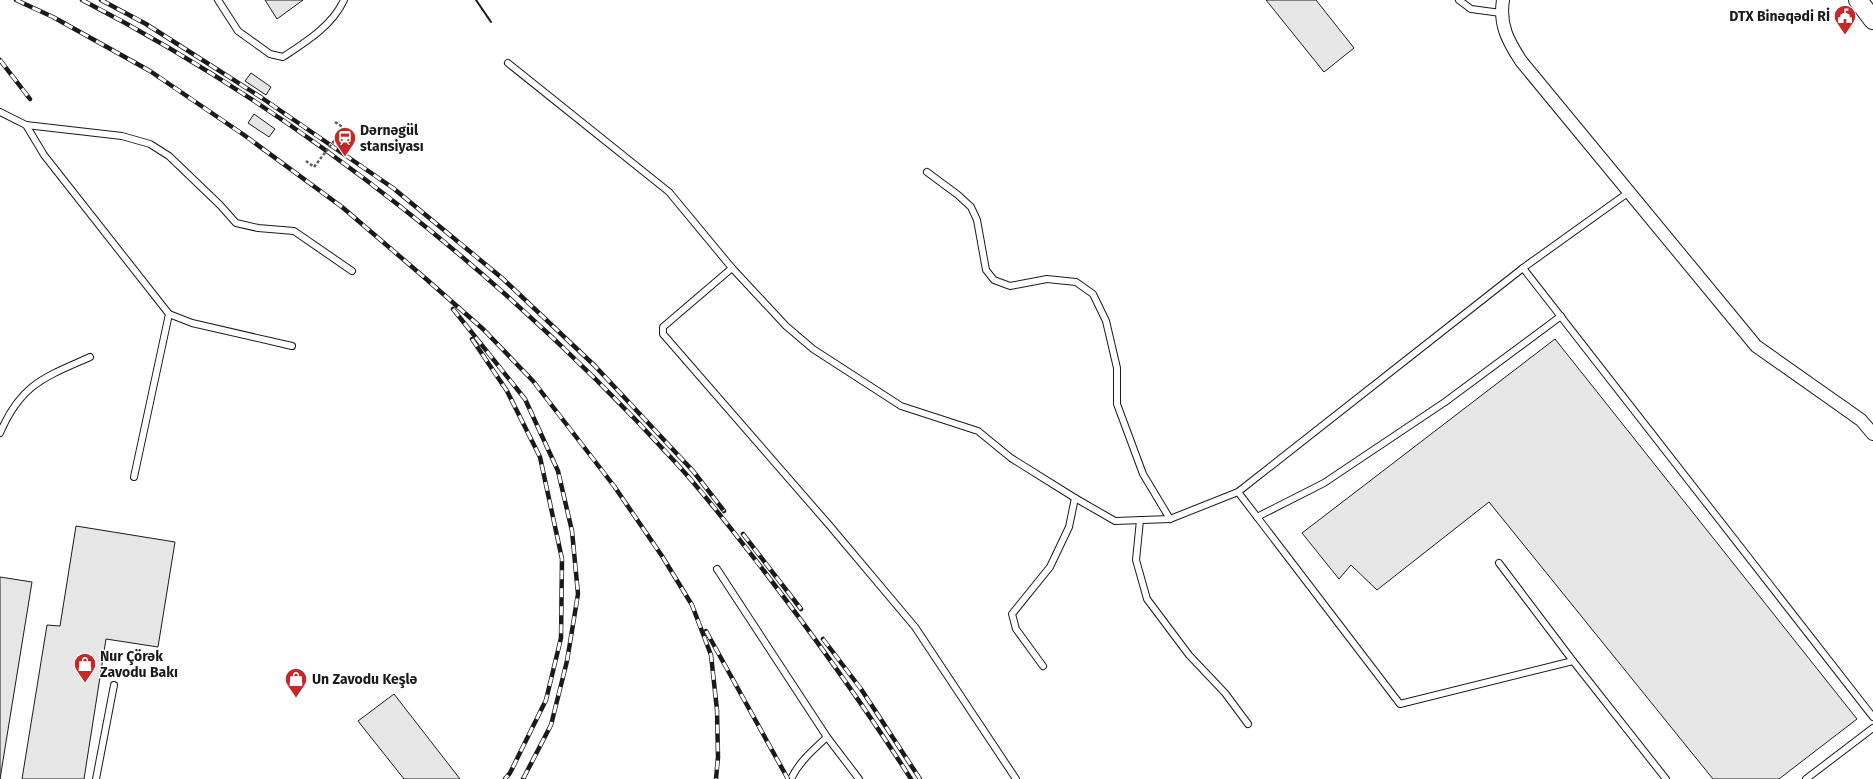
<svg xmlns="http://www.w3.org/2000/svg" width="1873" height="779" font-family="'Fira Sans',sans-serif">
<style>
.building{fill:#e6e6e6;stroke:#1a1a1a}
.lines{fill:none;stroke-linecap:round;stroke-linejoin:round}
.lane-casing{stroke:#1a1a1a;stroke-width:8}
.street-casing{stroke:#1a1a1a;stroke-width:14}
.secondary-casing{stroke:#1a1a1a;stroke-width:20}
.path{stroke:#5f5f5f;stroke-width:2.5;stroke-dasharray:3 2;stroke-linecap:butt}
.lane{stroke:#fff;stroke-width:6}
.street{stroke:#fff;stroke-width:12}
.secondary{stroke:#fff;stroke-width:18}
.rail-casing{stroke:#1a1a1a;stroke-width:4.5}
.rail{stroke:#fff;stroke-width:3;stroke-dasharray:9;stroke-linecap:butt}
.path-bridge{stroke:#5f5f5f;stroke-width:2.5;stroke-dasharray:3 2;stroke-linecap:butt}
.wall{stroke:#1a1a1a;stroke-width:2}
.labels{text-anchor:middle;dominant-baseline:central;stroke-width:3;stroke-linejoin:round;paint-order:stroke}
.poi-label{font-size:14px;font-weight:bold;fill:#1a1a1a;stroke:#fff;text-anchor:start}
</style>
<rect width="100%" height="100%" fill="#fff"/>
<!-- building -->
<g class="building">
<path d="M265,0H303L277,19Z"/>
<path d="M1266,0H1316L1354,48L1324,72Z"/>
<path d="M251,73L271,87L266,95L245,81Z"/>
<path d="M254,114L275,129L269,137L248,123Z"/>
<path d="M1555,339L1857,719L1779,779H1713L1489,502L1377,590L1351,565L1339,579L1302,533Z"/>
<path d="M76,526L175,542L158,647L106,639L84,779H22L47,625L60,626Z"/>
<path d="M0,577L32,582L0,779Z"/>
<path d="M394,694L460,779H404L358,721Z"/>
</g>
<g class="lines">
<!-- lane casing -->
<g class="lane-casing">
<g id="lane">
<path d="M218,0L238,31L270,54L283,57C306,42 332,26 344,0"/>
<path d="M1459,0L1471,9L1501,13"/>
<path d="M508,63L669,192L732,268L786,326L813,349L901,406L978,431L1011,458L1075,498L1115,521L1170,519L1238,492L1523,268"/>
<path d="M0,112L26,125L44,155L169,314L134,477"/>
<path d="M26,125L122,136L150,144L169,156L220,205L236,223L258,228L294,231L352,271"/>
<path d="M927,172L958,195L971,207L977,220L986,270L994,280L1010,286L1047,279L1076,282L1093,294L1106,321L1117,368V404L1143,474L1170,519"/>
<path d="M1629,192L1523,268L1873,717"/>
<path d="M732,268L663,327V334L830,526L915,627L1016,779"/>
<path d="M169,314L192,323L292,346"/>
<path d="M0,433C21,384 45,377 90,357"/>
<path d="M1238,492L1400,704L1573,661L1666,779"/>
<path d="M1257,517L1324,483L1445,402L1561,316"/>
<path d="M1140,520L1136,560L1147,599L1189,655L1225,693L1248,724"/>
<path d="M1499,563L1573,661"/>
<path d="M717,569L827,737L859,779"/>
<path d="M1043,666L1016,629L1012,614L1050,567L1069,527L1075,498"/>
<path d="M96,779L114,685"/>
<path d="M791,779C799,762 813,750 827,737"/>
<path d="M1806,779L1873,728"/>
</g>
</g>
<!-- street casing -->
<g class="street-casing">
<path id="street" d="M1503,0C1499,25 1508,41 1521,61L1756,346L1861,420L1873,434"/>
</g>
<!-- secondary casing -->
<g class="secondary-casing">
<path id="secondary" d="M1858,0L1873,20"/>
</g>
<!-- path -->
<g class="path">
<path d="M335,122L344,128"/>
<path d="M306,161L314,167"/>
</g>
<!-- lane -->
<use href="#lane" class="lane"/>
<!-- street -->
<use href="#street" class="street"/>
<!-- secondary -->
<use href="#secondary" class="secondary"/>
<!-- rail casing -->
<g class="rail-casing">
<g id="rail">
<path d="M16,0L53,17L150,71L244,135L342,207L425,278L483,329L533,381L614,486L662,556L692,605L711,655L717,710L718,757L716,779"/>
<path d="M82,0C303,114 509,280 677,464C708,498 736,535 764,571C816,639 865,707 911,779"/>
<path d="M101,0L146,24L262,98L393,188L502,278L595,366L693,471L724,511"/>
<path d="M0,60L30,99"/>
<path d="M453,309L525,399L558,471L572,531L578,594L567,661L551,725L523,779"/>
<path d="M472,339L507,391L540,457L562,559L561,638L546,700L510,773L505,779"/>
<path d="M743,534L801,609"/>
<path d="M706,631L788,779"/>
<path d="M823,639L861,689L920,779"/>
</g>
</g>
<!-- rail -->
<use href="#rail" class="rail"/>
<!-- path-bridge -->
<path class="path-bridge" d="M314,167L344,128"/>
<!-- wall -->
<path class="wall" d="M476,0L491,22"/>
</g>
<!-- icons -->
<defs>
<g id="civic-pin" transform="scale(1.15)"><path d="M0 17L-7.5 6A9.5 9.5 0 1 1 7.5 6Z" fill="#c62828" stroke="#fff"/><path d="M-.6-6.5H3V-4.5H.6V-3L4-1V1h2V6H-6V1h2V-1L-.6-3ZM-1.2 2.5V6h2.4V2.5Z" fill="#fff"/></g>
<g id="station-pin" transform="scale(1.15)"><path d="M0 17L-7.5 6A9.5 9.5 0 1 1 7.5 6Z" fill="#c62828" stroke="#fff"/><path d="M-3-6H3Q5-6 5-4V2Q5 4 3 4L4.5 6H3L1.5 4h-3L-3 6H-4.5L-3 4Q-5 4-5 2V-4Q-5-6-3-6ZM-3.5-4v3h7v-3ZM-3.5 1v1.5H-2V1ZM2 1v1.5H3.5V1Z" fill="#fff"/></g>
<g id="shop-pin" transform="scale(1.15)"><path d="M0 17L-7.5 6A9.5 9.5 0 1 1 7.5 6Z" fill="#c62828" stroke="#fff"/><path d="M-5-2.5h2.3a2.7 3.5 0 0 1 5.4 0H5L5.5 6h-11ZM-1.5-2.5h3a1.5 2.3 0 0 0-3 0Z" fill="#fff"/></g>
</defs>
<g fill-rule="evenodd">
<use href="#civic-pin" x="1845" y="16"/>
<use href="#station-pin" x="345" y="138"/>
<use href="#shop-pin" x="85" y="664"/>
<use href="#shop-pin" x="296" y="679"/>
</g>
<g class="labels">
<!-- poi labels -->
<g class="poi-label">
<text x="1830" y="16" text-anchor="end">DTX Binəqədi Rİ</text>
<text x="360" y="130">Dərnəgül<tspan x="360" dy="16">stansiyası</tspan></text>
<text x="100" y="656">Nur Çörək<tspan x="100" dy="16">Zavodu Bakı</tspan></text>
<text x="312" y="679">Un Zavodu Keşlə</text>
</g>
</g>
</svg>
